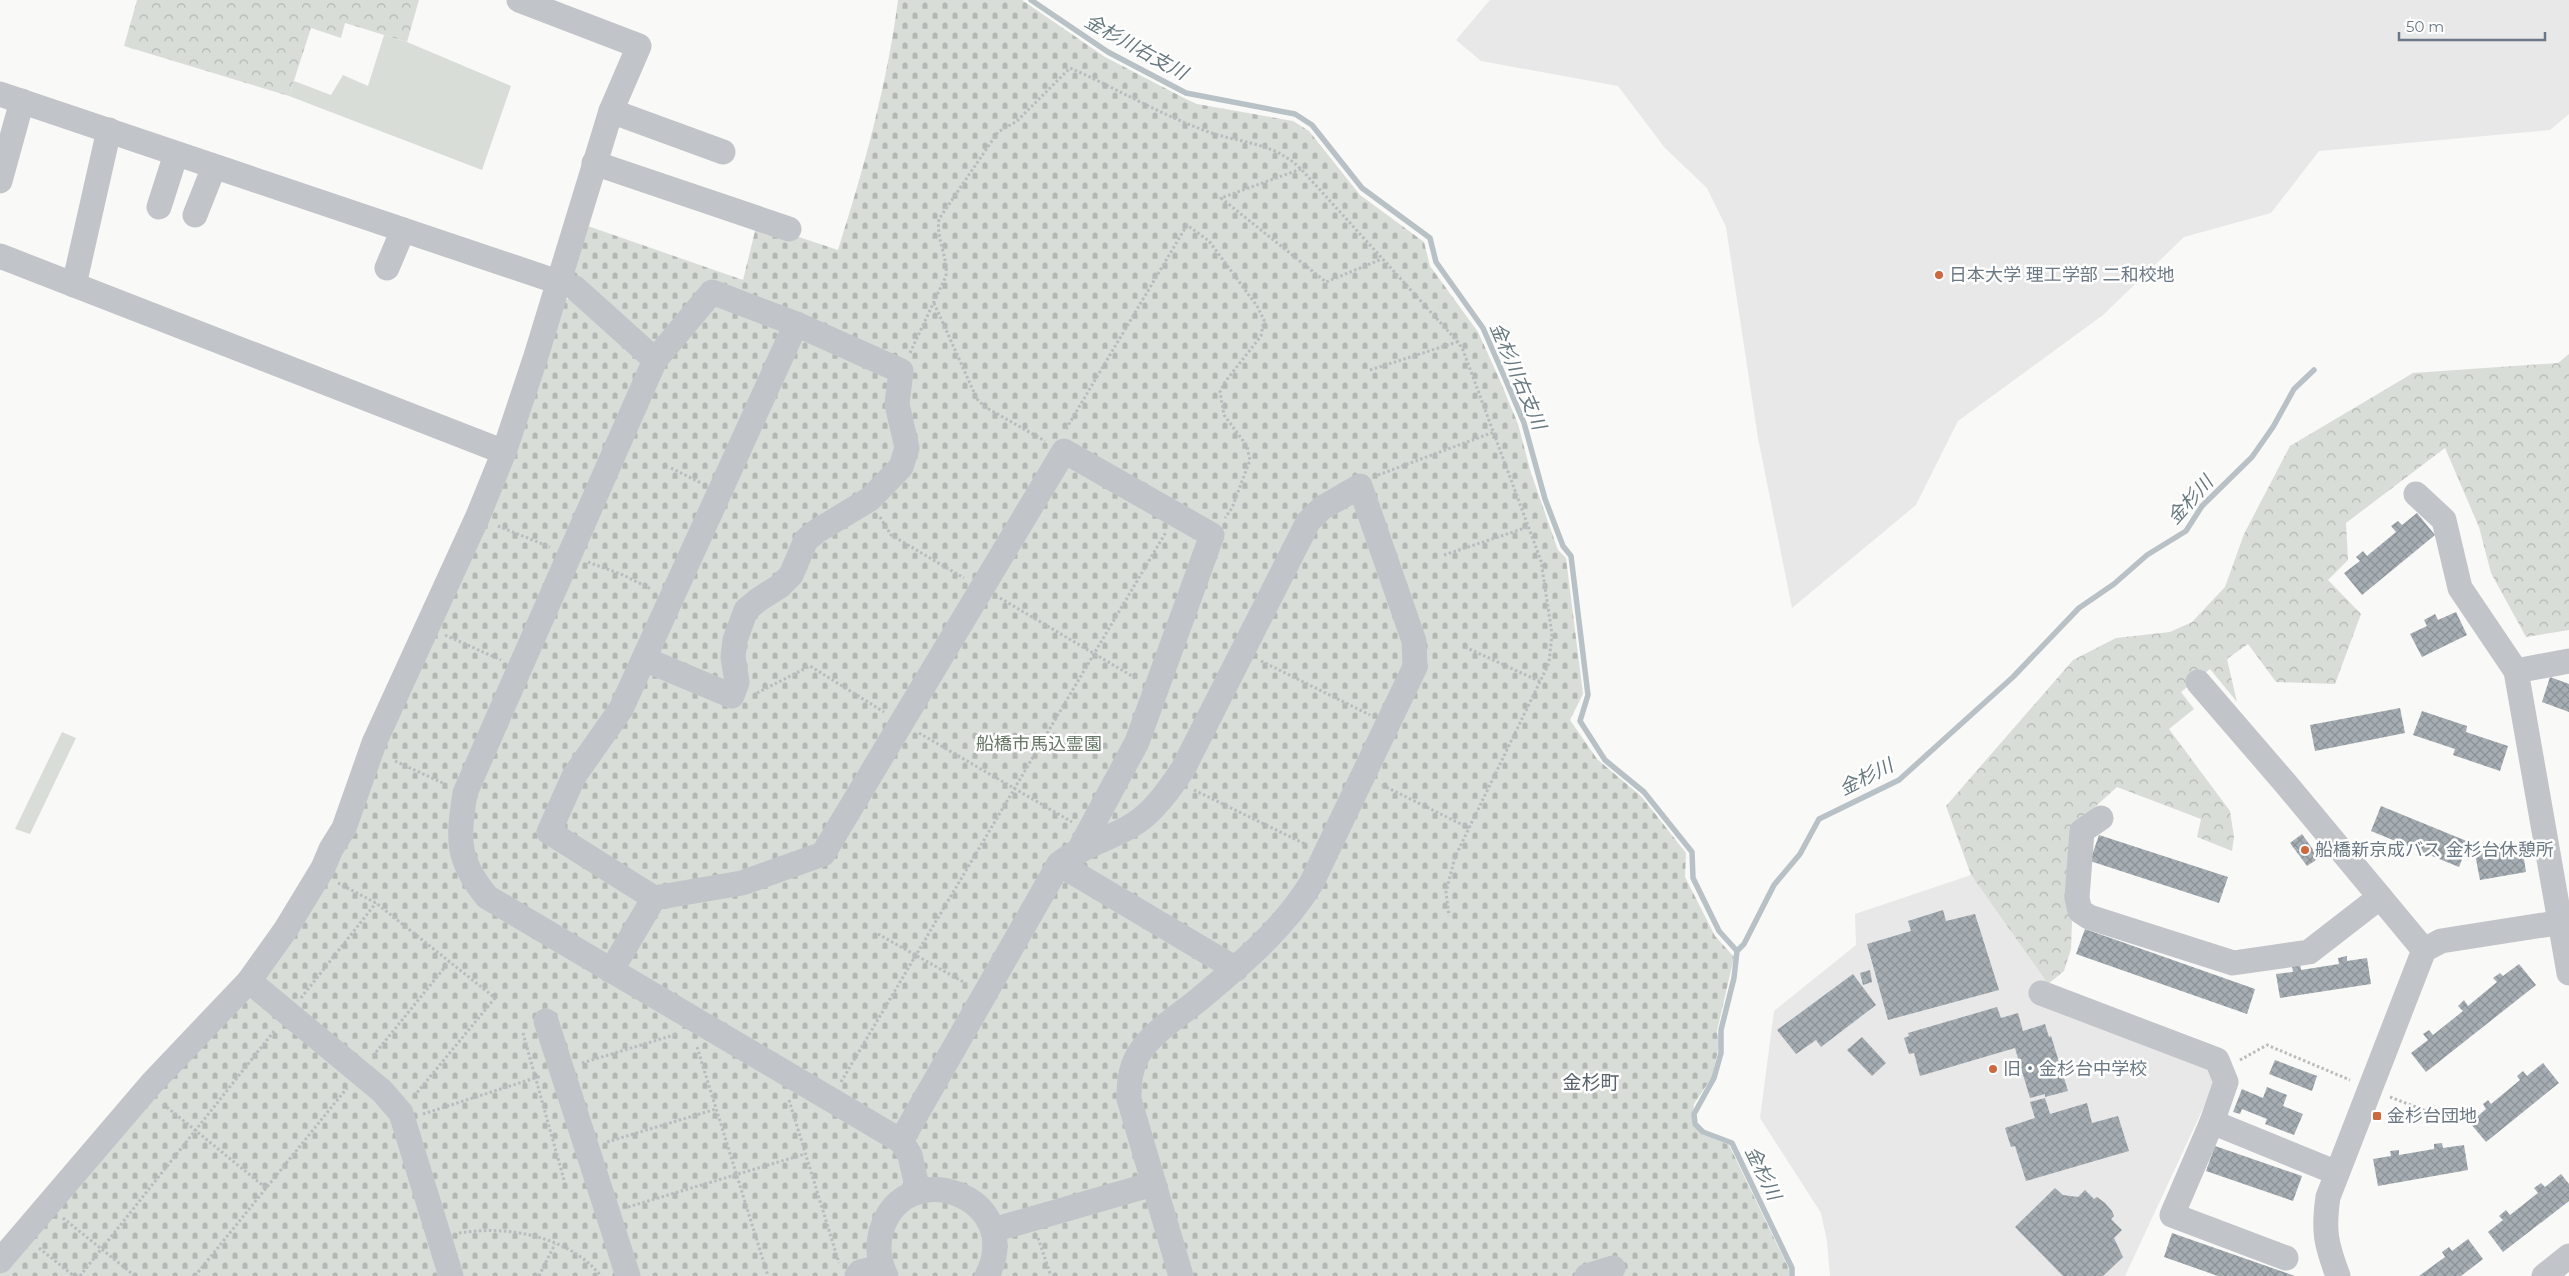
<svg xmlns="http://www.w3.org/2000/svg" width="2569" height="1276" font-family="Montserrat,'Noto Sans JP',sans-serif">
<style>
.built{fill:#e7e8e7}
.grass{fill:#d9ddd7}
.forest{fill:url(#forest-crowns)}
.cemetery{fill:url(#cemetery-stones)}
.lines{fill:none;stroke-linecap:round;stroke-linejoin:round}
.stream{stroke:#b8c1c6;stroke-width:5.5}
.building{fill:url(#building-cross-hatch)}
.path{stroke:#b9bcbf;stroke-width:3;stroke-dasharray:2.5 2.5;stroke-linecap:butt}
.minor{stroke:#c1c4c8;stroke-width:25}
.poi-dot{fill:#d1673f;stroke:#fff;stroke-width:2}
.labels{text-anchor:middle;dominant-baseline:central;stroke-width:5;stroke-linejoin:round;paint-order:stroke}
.poi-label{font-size:18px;fill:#6b7885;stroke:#fff;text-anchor:start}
.park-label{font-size:18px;fill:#677766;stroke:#fff}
.water-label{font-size:19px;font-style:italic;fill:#67787f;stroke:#fff}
.neighbourhood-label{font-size:19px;fill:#58626b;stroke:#fff}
</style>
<defs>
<pattern id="forest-crowns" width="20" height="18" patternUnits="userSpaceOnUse" patternTransform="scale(1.25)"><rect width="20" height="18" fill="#d9ddd7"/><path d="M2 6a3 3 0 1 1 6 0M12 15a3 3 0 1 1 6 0" fill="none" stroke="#b4b8b4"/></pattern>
<pattern id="cemetery-stones" width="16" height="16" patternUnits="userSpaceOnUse" patternTransform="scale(1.25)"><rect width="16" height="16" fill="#d9ddd7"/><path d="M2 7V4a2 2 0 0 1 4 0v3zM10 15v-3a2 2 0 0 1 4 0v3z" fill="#b4b8b4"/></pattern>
<pattern id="building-cross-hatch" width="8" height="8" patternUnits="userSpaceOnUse" patternTransform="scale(1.25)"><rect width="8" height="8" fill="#a6adb3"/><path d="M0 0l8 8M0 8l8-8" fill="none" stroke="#8b9297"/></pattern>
</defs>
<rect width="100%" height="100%" fill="#f9f9f7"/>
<!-- built -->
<g class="built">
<path d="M1490,0H2569V114L2550,130L2319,151L2271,213L2184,237L2103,315L1958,421L1916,505L1792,608L1758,438L1726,227L1707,188L1665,148L1618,86L1481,61L1456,40Z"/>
<path d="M1971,875L2048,984L2215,1046L2214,1085L2125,1276H1830L1827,1241L1821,1213L1760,1118L1774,1011L1856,945L1855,914Z"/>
</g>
<!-- grass -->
<g class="grass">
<path d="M384,35L407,42L511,86L482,170L289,96L294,81L331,95L343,75L368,86Z"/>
<path d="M62,732L76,738L30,834L15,829Z"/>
</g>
<!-- forest -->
<g class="forest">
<path d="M137,0H419L407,42L345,23L341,38L311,28L289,96L124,46Z"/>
<path d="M2569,354V630L2526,637L2491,573L2479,527L2445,448L2346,523L2348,560L2328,580L2361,614L2335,684L2276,682L2248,644L2227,659L2237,702L2210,669L2181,692L2194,709L2169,729L2230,811L2234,837L2232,851L2197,837L2201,819L2117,787L2085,816L2069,902L2072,922L2071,949L2064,971L2048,984L1971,875L1946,806L2073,660L2116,638L2170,632L2192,622L2225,587L2244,534L2290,446L2413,373L2558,363Z"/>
</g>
<!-- cemetery -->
<path class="cemetery" d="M898,0H1022L1105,57L1186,99L1197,104L1293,121L1309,131L1360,195L1424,242L1430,266L1478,332L1499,378L1518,424L1531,473L1558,550L1566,558L1583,694L1570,720L1597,759L1642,797L1686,853L1685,877L1715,936L1734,957L1717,1031L1719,1046L1712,1077L1694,1104L1692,1124L1703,1135L1729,1145L1789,1269V1276H0V1267L291,933L561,302L570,298L576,281L570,264L582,224L743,280L757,223L838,250C864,168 887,85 898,0Z"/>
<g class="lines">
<!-- stream -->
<g class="stream">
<path d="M1031,0L1108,52L1186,93L1295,114L1312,125L1362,188L1430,238L1436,262L1483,328L1504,376L1524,423L1545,499L1563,546L1571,556L1588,695L1580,721L1605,760L1644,792L1692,852L1693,878L1719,931L1737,951"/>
<path d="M1792,1276V1268L1732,1143L1703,1132L1695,1124L1694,1114L1714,1078L1721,1053V1030L1734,978L1737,951L1744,944L1774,885L1800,854L1819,819L1899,780L2013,677L2079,608L2114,584L2147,555L2186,531L2202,506L2252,457L2273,427L2294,389L2314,370"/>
</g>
</g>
<!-- building -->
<g class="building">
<path d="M2417,513L2435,535L2362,595L2344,573L2360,561L2356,557L2363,551L2367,556L2396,532L2391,526L2398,521L2402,525Z"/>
<path d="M2456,612L2467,635L2422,657L2410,634L2427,626L2424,620L2435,614L2438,620Z"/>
<path d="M2550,677L2569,684V712L2542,702Z"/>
<path d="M2400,708L2405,733L2315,751L2310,725Z"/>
<path d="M2422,711L2467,726L2466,732L2508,746L2500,771L2453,755L2455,749L2413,735Z"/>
<path d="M2381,806L2469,842L2459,867L2371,831Z"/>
<path d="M2302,834L2319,858L2307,866L2290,843Z"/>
<path d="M2099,835L2228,877L2219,903L2090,861Z"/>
<path d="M2501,844L2502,849L2522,846L2526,872L2480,880L2475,854L2493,851L2492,846Z"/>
<path d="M1943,910L1946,921L1975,914L1999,990L1888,1020L1867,944L1911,931L1908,921Z"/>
<path d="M2085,929L2255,989L2247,1014L2076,954Z"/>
<path d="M2347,956V961L2367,958L2371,984L2280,998L2276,974L2293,972L2292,966L2300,964L2301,970L2339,964L2338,958Z"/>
<path d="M2519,964L2536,985L2426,1072L2411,1053L2428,1040L2423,1034L2429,1030L2433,1035L2463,1011L2458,1006L2464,1000L2468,1006L2497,982L2493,978L2500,973L2503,976Z"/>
<path d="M1870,970L1872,982L1863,985L1860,973Z"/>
<path d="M1853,974L1876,1005L1821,1047L1816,1040L1796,1054L1777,1030Z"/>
<path d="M1997,1007L2001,1018L2018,1013L2023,1031L2045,1024L2049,1037L2051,1036L2068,1091L2045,1097V1094L2030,1098L2015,1048L1920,1076L1914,1053L1909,1054L1904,1038L1909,1036L1908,1033Z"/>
<path d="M1862,1037L1886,1063L1872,1076L1847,1050Z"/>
<path d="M2275,1060L2317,1076L2312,1091L2269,1074Z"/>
<path d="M2543,1063L2559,1083L2486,1142L2470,1123L2486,1109L2483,1104L2488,1100L2491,1104L2520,1080L2517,1076L2523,1071L2527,1076Z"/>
<path d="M2267,1087L2287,1095L2283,1106L2303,1114L2294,1135L2265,1124L2267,1119L2242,1109L2240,1114L2233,1112L2242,1089L2263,1098Z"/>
<path d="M2045,1098L2050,1114L2087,1103L2092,1123L2118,1116L2129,1151L2026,1181L2015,1146L2011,1147L2005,1128L2035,1118L2030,1102Z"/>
<path d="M2442,1143L2443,1148L2464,1145L2468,1170L2378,1186L2373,1159L2391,1156L2390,1151L2399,1150V1155L2434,1149V1144Z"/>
<path d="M2215,1146L2302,1176L2293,1201L2206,1171Z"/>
<path d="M2561,1174L2569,1184V1201L2503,1252L2488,1232L2503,1220L2499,1216L2506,1210L2510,1215L2538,1193L2534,1188L2541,1183L2545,1187Z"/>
<path d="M2055,1188L2063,1195L2078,1197L2085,1190L2094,1199L2097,1197L2105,1203L2112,1211L2114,1216L2111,1219L2122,1230L2114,1238L2123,1257L2103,1276H2063L2015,1227Z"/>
<path d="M2172,1233L2295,1276H2218L2164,1257Z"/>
<path d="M2468,1239L2483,1259L2461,1276H2419L2445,1257L2442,1252L2449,1247L2452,1251Z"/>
</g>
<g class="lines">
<!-- path -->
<g class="path">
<path d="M1301,169L1221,198L1326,282L1382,259"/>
<path d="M934,303L977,399L985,407L1045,441"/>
<path d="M910,353L946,276C948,256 936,240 939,219L998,132L1017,121L1070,68C1116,88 1159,114 1206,131C1241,144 1272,141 1301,169L1458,342L1463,350L1541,561L1552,634L1549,663L1455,857L1446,892L1449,916"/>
<path d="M1370,370L1457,342"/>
<path d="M1066,429L1187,225L1209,241L1257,306L1264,320L1261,336L1225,382L1220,392L1224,415L1247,446L1250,460L1232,508L1225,518"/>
<path d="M671,468L701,483"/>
<path d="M1378,475L1494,432"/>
<path d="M880,517L891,535L964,578"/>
<path d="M498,526L550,547"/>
<path d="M1444,555L1528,527"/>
<path d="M588,562L623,575L651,589"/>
<path d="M1000,598L1137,679"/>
<path d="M445,635L501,660"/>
<path d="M1465,647L1541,682"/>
<path d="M1261,661L1370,715"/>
<path d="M757,693L810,666L884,712"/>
<path d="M919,733L1072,822"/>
<path d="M395,761L447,785"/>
<path d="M1382,785L1469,828"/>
<path d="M1194,790L1305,844"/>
<path d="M338,883L376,903L495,998L415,1095"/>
<path d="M878,934L967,984"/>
<path d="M301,998L376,903"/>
<path d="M523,1033L564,1180"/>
<path d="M697,1047L768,1276"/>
<path d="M373,1056L449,962"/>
<path d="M2240,1060L2267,1045L2350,1080"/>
<path d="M582,1063L677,1034"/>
<path d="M841,1082L1166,532"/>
<path d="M2390,1097L2442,1117"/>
<path d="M789,1100L839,1263"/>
<path d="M163,1104L266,1188"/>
<path d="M423,1114L541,1076"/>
<path d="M607,1142L716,1109"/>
<path d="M628,1207L805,1154"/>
<path d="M63,1218L135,1276"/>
<path d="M459,1233C507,1225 569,1236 601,1276"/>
<path d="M1038,1238L1051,1276"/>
<path d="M39,1248L74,1276"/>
<path d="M80,1276L275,1030"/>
<path d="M195,1276L347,1088"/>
<path d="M539,1276L555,1244"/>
</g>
<!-- minor -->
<g class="minor">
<path d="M0,94L558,282"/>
<path d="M611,111L723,152"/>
<path d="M594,163L789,229"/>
<path d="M0,181L22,101"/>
<path d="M159,207L176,154"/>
<path d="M195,215L214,167"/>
<path d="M0,256L504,452"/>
<path d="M387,268L403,230"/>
<path d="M74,285L109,130"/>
<path d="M575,288L655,360"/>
<path d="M796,324L621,709L574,776L549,832L654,898L742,883L823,854L1064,451L1212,535L1137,742L1078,852"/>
<path d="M2416,494L2444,520L2460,588L2516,671L2569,973"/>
<path d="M644,659L732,696L737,682L733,657L735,640L746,610L758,600L780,586L791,575L806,540L817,531L870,499L901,467L907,448L897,404L901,371L796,324L712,292L655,360L465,793C458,840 456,859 487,897L901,1141L910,1155L918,1191"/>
<path d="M2516,671L2569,661"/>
<path d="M2198,682L2286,784L2424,950"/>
<path d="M2101,818L2082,831L2077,898L2080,911L2089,917L2233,963L2309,952L2380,897"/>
<path d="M1059,864L1236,969"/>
<path d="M611,971L654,898"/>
<path d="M249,981L382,1091L401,1113L451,1276"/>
<path d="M2041,993L2217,1060L2226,1082L2212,1122L2172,1215L2286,1258"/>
<path d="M546,1021L628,1276"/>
<path d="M2212,1122L2337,1173"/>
<path d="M901,1141L1059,864C1080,847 1107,840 1131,826C1153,813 1169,790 1183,769L1308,522L1322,508L1360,486L1414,641L1415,667L1312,882C1283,930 1240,965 1197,1001C1177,1017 1151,1033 1138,1055C1130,1069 1129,1083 1129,1099L1181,1276"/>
<path d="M993,1230L1153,1184"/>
<path d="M0,1261L152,1083L249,981L286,929L323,868L331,849L344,828L374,743L478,516L504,452L536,356L611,111L639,46L519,0"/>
<path d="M857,1276L860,1272L881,1267"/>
<path d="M886,1276C879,1262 877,1247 881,1232C903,1152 1027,1196 987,1276"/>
<path d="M1587,1276L1613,1268"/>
<path d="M2338,1276C2326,1244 2323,1231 2328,1197L2424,950L2441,941L2569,921"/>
<path d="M2544,1276L2569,1256"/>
</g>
</g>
<!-- markers -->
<g class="poi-dot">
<circle cx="1939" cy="275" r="5"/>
<circle cx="2305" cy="850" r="5"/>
<circle cx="1993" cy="1069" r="5"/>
<rect x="2372" y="1111" width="10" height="10" rx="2.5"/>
</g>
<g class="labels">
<!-- poi labels -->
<g class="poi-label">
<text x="1949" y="275">日本大学 理工学部 二和校地</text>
<text x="2315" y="850">船橋新京成バス 金杉台休憩所</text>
<text x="2003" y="1069">旧・金杉台中学校</text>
<text x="2387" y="1116">金杉台団地</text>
</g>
<!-- park labels -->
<g class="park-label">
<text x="1039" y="744">船橋市馬込霊園</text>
</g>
<!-- water labels -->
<g class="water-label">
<text transform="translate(1136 47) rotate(29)">金杉川右支川</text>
<text transform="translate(1518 376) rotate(67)">金杉川右支川</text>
<text transform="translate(2190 500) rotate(-48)">金杉川</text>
<text transform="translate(1866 777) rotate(-27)">金杉川</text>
<text transform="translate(1763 1173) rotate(64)">金杉川</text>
</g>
<!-- neighbourhood labels -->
<g class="neighbourhood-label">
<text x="1591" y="1082">金杉町</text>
</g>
</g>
<!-- scale -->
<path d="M2399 32v8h146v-8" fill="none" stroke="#6b7885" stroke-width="2.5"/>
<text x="2406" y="32" font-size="15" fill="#6b7885" stroke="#ffffff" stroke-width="4" paint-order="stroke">50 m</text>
</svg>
